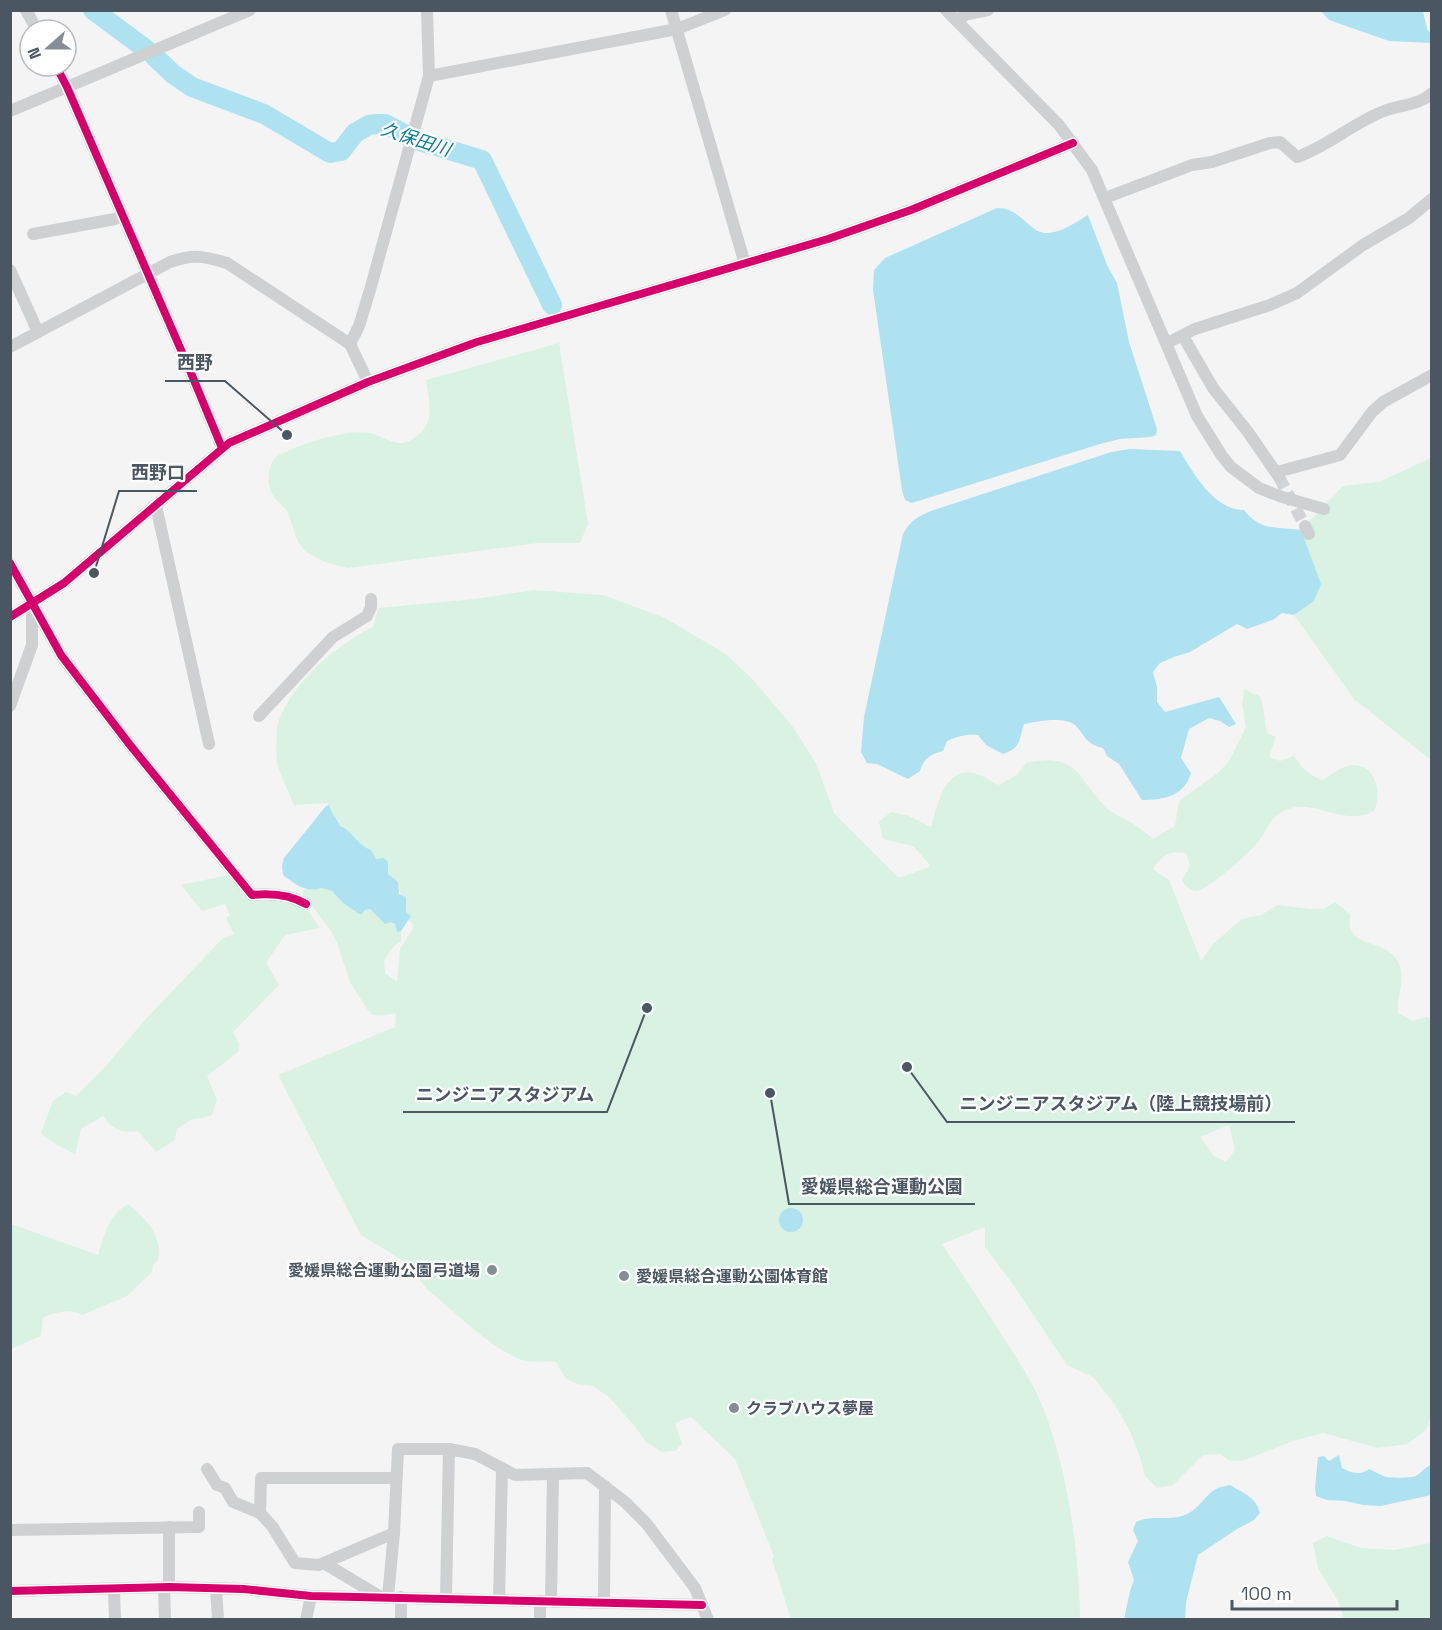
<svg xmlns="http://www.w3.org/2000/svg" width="1442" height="1630" font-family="'Space Grotesk','Noto Sans JP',sans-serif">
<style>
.green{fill:#d9f2e3;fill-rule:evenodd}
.water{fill:#aee2f0}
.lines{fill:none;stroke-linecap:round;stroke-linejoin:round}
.river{stroke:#aee2f0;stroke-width:20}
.minor-tunnel{stroke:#d2d4d7;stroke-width:12;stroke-dasharray:12 6;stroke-linecap:butt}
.minor{stroke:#ced0d2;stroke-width:12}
.cycleway-casing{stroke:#fff;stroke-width:11}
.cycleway{stroke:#d6006c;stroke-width:8}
.poi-dot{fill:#868d94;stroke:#fff;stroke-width:2}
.labels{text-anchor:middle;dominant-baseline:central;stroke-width:4.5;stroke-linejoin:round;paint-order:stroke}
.poi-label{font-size:16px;font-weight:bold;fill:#4a5661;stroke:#fff;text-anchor:start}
.water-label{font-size:18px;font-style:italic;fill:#0c7c9b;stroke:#fff}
.leader{fill:none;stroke:#4a5661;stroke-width:2}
.callout-dot{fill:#4a5661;stroke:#fff;stroke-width:2}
.callout-label{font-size:18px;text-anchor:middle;font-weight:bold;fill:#4a5661;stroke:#fff;stroke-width:4.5;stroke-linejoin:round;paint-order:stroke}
</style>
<rect width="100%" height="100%" fill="#f4f4f4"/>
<!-- green -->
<g class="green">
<path d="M559,343L588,524L580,543H538L348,568C334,565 320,561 308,553C294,542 294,526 287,511C284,506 278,503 274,497C266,486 267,467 276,457C296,445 346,429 370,433C380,435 390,443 401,443C407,443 412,440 417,436C436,421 429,401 426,380Z"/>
<path d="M1431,458V760L1354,699L1294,615L1314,601L1301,530L1343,486L1379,482Z"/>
<path d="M533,590L603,595L665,618L727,655L753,680L793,727L816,763L834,813L899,878L929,867L930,865L913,846L883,839L879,822L891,812L909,816L931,827C937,807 944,767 973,773C982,775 991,781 999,785L1017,775L1026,763C1080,752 1075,777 1107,808C1114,815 1126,819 1135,825C1141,829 1147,834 1153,839L1175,826L1179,801L1219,772L1229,761L1246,727L1242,704L1244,689L1261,697L1267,733L1276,737L1269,757L1280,761L1294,756C1303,769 1308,775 1323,780C1331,775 1339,768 1348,766C1375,760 1383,793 1374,811C1340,829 1312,793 1280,813C1267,822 1267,831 1258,842C1252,851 1206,891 1197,891C1191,892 1186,886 1182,881L1190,865L1186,853C1171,850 1161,855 1153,869L1169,880L1201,961L1213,944L1242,919L1261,915L1277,905L1310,909H1323L1335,902L1350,914C1350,918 1349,924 1350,928C1356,947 1388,941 1398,962C1407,979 1396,996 1398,1013L1412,1021L1427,1017L1431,1018L1432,1415L1426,1430L1407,1444L1378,1448L1323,1433L1293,1441L1242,1461H1230L1220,1454L1203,1455L1173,1485L1157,1488L1145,1476L1140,1457L1129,1429L1113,1402L1093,1377L1067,1365L1012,1283L985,1247V1227L942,1244C964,1276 985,1308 1005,1340C1019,1362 1034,1384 1043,1408C1068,1470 1079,1553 1080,1619H791L772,1559L774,1556L735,1459L691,1417L675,1423L682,1444L675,1451L662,1452L646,1442L636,1428L609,1397L593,1386L577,1384L566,1379L556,1362C543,1360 531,1364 519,1359C488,1346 454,1311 428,1290L419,1279L415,1268L361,1235L278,1075L395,1027L396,1013L381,1016L373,1015L367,1009L350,982L337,943L331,931L309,902C304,899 302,896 303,890L321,888L332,891L343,903L361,915L365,910L370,909L385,924L391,922L395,924L397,931H401V942L395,945L384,960L385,973L397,982L400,949L414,926L409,920L410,916L406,912C406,903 396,879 388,874V862L384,858L376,860L371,850C356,844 353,831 340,826L338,821L332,815L328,803L294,805C289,791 280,777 277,762C276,754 276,727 279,720C294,681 336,645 373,627L378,608L475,599ZM1229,1125L1235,1150L1226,1162L1214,1156L1200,1137Z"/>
<path d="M228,875L248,898L294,901L309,912L320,928L285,935L266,963L279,985L233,1032L239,1044L238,1052L207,1076L217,1100L212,1115L203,1118L192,1119L177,1129L175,1140L156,1152L138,1131C121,1134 113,1129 103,1116L81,1129L75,1155C64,1147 50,1143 41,1133L53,1101L66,1092L76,1096L105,1067L144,1021L222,939L234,934L226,918L230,915L225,904L202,911L181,885Z"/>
<path d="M128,1204C146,1219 163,1236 158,1260L153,1265L152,1272L127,1296L82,1315C71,1308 54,1312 43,1318L41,1336L11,1349V1224L98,1255C104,1236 108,1215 128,1204Z"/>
<path d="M1327,1536L1361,1548L1394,1550L1431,1543V1619H1344L1338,1601L1318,1568L1313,1543Z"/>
</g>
<!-- water -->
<g class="water">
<path d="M1321,11H1423L1427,29L1431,34V43L1389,41L1329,20Z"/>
<path d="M997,208C1022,208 1029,234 1048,233C1063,232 1076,222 1088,215L1107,265L1117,283L1129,342L1157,429L1156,435L1151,437L1120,439L1100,444L912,503L905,500L902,490L873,290L874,270L885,258Z"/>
<path d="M1130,449L1180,451C1194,474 1214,510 1244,510C1260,531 1277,527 1301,530L1321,584L1314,601L1294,615L1282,613L1273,620L1247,629L1237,624L1190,652L1174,657L1160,663L1153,672L1157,687V702L1165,712L1219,697L1236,724L1229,727L1220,721L1209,718L1189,729L1181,758L1191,773C1184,796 1165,800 1142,800L1119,764L1107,756L1103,748C1085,744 1086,736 1075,725C1064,716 1037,721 1024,724C1019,740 1021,748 1003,754L986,745L978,735C966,734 958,736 947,741L943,751C931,754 924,758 920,771L908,779L877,764L867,763L861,752L864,717L903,534C910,521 918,516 931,511L1111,452Z"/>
<path d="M329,805C331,814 337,818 340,826C353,831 356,844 371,850L376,859L384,858L388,862V874L398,882L399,894L406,897V912L411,916L401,931L397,932L395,924L391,922L385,924L370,909L365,910L361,915L343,903L332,891L321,888C306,893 296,885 283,875L282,866L284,858L326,806Z"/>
<circle cx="791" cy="1220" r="12"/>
<path d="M1339,1455L1342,1468C1352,1473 1359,1476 1369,1469C1375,1471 1381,1476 1387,1477C1392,1478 1412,1478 1416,1476C1422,1473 1424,1467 1431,1465V1495L1381,1506L1363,1505L1345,1501L1327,1500L1316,1496L1315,1488L1318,1457L1324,1456L1329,1461Z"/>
<path d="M1230,1485C1243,1493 1256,1497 1260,1513L1254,1520L1237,1529L1198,1555L1186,1602L1185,1619H1124L1130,1591L1134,1580L1128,1562L1138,1541L1133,1530L1136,1522C1151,1514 1171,1522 1187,1514C1200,1508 1205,1495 1216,1489C1219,1487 1226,1486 1230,1485Z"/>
</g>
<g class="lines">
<!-- river -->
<g class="river">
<path d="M93,10L147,50"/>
<path d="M154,56L173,74L192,87L264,114L330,153L341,151L355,133L369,125L377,124H385L416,140L482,160L552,305"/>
</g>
<!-- minor-tunnel -->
<path class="minor-tunnel" d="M1279,477L1305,526"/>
<!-- minor -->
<g class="minor">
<path d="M26,10L37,30"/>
<path d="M671,10L745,264"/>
<path d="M946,10L1059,125L1092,170L1197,416L1222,456L1231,467L1259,488L1279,496L1324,509"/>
<path d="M956,20L968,14L988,10"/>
<path d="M56,66L67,87L191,373L222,448"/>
<path d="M429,76L677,29L725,10"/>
<path d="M10,111L250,10"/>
<path d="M1105,198L1192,165L1212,162L1270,143L1280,142L1297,157C1328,146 1353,123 1384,111C1399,105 1420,105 1432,93"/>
<path d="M33,234L115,219L123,215"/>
<path d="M10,270L38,332"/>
<path d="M1183,336L1213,388L1248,432L1279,477"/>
<path d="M1167,343L1195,329L1270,305L1297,293L1363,245L1409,218L1432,199"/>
<path d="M350,344L359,326L370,290L429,76L427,10"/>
<path d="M10,347L170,262C193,254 204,256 227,263L350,344L368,382"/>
<path d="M1277,472L1340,455L1372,412L1383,402L1432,375"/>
<path d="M156,506L209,744"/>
<path d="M1305,526L1309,534"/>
<path d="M10,563L61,655L130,745L252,895C271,893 289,894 306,904"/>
<path d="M10,617L64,583L229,443L368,382L477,342L828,239L911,210L1073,143"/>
<path d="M10,706L32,645V608"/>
<path d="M259,716L333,637L367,616L371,607V599"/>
<path d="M207,1469L217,1485L225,1488L233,1502L260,1513L272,1526L295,1563L319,1565L394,1533"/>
<path d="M260,1513L261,1478H396"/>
<path d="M10,1530L199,1527V1512"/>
<path d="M324,1563L379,1596"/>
<path d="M164,1587L165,1620"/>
<path d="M169,1587V1527"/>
<path d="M216,1588L218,1620"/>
<path d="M114,1589L115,1620"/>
<path d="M10,1591L169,1587L243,1589L311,1596L702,1605"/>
<path d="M388,1597L394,1533L398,1449H449L475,1454L515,1475L587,1473L625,1502L646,1523L695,1588L708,1620"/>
<path d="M446,1598L449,1449"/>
<path d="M499,1600L502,1468"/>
<path d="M551,1601L553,1474"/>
<path d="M604,1602L605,1486"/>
<path d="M306,1620L311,1596"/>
<path d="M401,1620V1597"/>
<path d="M540,1620V1601"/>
</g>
<!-- cycleway casing -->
<g class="cycleway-casing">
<g id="cycleway">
<path d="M56,66L67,87L191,373L222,448"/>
<path d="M10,563L61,655L130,745L252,895C271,893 289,894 306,904"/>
<path d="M10,617L64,583L229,443L368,382L477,342L828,239L911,210L1073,143"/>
<path d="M10,1591L169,1587L243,1589L311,1596L702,1605"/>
</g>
</g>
<!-- cycleway -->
<use href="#cycleway" class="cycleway"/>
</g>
<!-- markers -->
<g class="poi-dot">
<circle cx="492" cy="1270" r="6"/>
<circle cx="624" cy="1276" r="6"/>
<circle cx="734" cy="1408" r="6"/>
</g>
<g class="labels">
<!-- poi labels -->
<g class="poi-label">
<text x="480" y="1270" text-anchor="end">愛媛県総合運動公園弓道場</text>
<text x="636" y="1276">愛媛県総合運動公園体育館</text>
<text x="746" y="1408">クラブハウス夢屋</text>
</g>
<!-- water labels -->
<g class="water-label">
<text transform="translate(416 139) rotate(18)">久保田川</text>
</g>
</g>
<!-- callouts -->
<path class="leader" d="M287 435L225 381H165M94 573L119 491H197M647 1008L607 1112H403M907 1067L947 1122H1295M770 1093L789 1204H975"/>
<g class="callout-dot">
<circle cx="287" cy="435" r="6"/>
<circle cx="94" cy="573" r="6"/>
<circle cx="647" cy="1008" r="6"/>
<circle cx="907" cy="1067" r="6"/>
<circle cx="770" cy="1093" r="6"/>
</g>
<g class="callout-label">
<text x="195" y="369">西野</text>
<text x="158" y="479">西野口</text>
<text x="505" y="1101">ニンジニアスタジアム</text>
<text x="1121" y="1110">ニンジニアスタジアム（陸上競技場前）</text>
<text x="882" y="1193">愛媛県総合運動公園</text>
</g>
<!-- border -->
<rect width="1442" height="1630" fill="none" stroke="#4a5661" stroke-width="24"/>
<!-- north arrow -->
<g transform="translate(48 48) rotate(249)"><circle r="28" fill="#ffffff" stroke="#b7bbc0" stroke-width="1.5"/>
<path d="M0-4.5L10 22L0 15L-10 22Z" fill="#868d94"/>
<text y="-9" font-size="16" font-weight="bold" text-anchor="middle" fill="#4a5661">N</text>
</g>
<!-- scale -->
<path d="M1232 1600v9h165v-9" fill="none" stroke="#4a5661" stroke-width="3"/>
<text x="1241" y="1600" font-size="18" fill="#4a5661" stroke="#ffffff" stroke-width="4.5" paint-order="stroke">100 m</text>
</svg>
